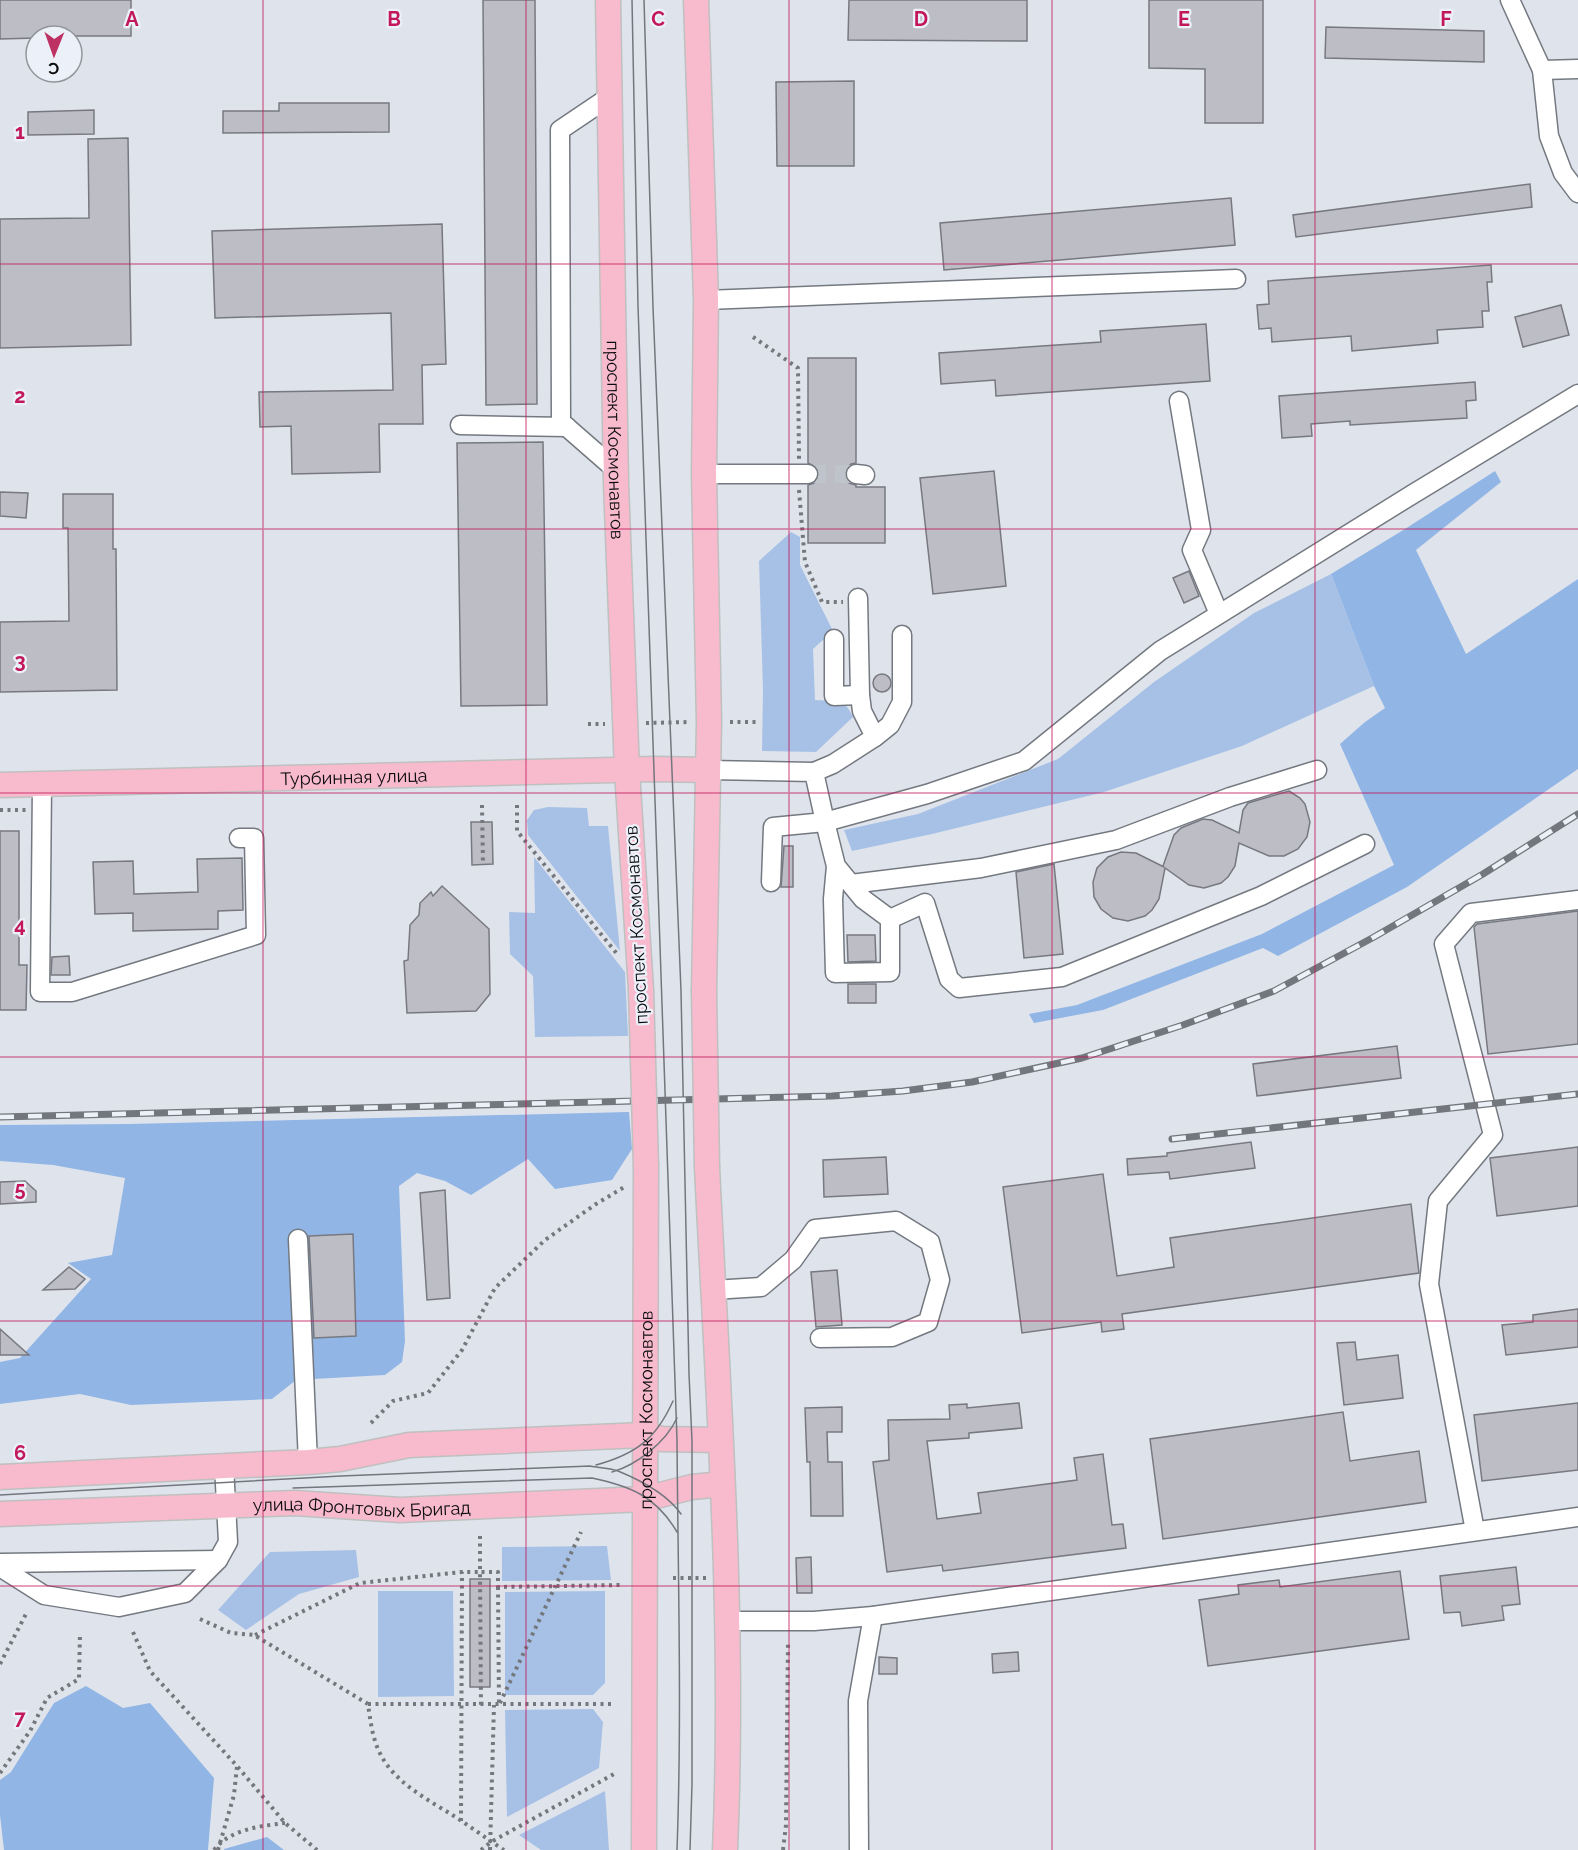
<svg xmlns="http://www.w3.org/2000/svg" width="1578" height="1850" font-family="Raleway,sans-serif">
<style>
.green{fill:#a7c1e6}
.forest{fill:#91b5e5}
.building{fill:#bcbdc5;stroke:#787980;stroke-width:1.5}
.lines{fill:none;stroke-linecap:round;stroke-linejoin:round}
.minor-tunnel{stroke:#bfc3cb;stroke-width:18;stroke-dasharray:18 9;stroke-linecap:butt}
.minor-casing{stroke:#747980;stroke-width:21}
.major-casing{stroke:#bfc0c0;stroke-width:27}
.path{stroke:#74777c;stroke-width:4;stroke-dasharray:3 4.5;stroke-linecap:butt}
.minor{stroke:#fff;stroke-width:18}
.major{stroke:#f8bacd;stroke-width:24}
.tram{stroke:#73767c;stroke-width:1.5}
.rail-casing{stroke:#73767c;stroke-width:7}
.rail{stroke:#ecf1f9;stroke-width:4.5;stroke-dasharray:14;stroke-linecap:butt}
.major-bridge-casing{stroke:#bfc0c0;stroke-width:27;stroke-linecap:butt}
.major-bridge{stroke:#f8bacd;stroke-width:24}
.grid{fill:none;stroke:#c2185b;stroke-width:1.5;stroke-opacity:0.55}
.labels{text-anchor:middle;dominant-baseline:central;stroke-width:4.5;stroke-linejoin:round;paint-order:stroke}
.street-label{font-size:18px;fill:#0a0b0e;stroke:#ecf1f9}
.grid-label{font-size:20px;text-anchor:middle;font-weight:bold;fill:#c2185b;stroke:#ecf1f9;stroke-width:4.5;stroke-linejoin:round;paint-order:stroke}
</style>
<rect width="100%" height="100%" fill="#dfe4ec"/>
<!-- green -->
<g class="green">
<path d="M791,532L800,537V565L833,631L813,649L815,700C835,702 843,695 853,717L816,752L762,751L763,690L759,561Z"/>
<path d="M1331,574L1374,686L1242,746L1104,792L932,834L852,851L844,830L918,814L1058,759L1154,682L1254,613Z"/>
<path d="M548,807L587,808L589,826H608L620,951L528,835L527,820L534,810Z"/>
<path d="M534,857L625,972L628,1036L535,1037L533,976L510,954L509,912L535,913Z"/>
<path d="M607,1546L611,1580L502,1581V1547Z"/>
<path d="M356,1550L359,1577L299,1594L246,1630L218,1610L270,1552Z"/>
<path d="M378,1591H453L454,1696L378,1697Z"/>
<path d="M605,1591V1683L593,1695H505V1592Z"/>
<path d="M593,1709L603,1722L599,1768L507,1817L505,1710Z"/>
<path d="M605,1791L609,1850H541L519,1835Z"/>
</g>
<!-- forest -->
<g class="forest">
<path d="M1495,471L1501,482L1416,550L1466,654L1578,579V769L1407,887L1278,956L1263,948L1103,1010L1034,1023L1029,1014L1077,1005L1262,934L1394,865L1340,744L1365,722L1385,708L1374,686L1331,574L1405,529Z"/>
<path d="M629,1112L632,1149L612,1180L555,1189L528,1159L471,1195L445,1181L417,1173L399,1186L405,1341L402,1362L385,1375L296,1380L272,1399L131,1405L80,1394L0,1404V1362L20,1358L91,1279L68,1263L112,1255L125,1178L53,1165L0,1161V1125L129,1124Z"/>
<path d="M86,1686L123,1708L150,1703L214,1778L208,1850H4L0,1815V1780L11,1772L54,1703Z"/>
<path d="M267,1837L284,1850H224V1849Z"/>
</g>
<!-- building -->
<g class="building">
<path d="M0,0H131V36H36V38L0,39Z"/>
<path d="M483,0H535L537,404L486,405Z"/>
<path d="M849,0H1027V41L848,40Z"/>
<path d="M1149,0H1263V123H1205V69L1149,68Z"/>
<path d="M1326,27L1484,31V62L1325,58Z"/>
<path d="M854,81V166H777L776,82Z"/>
<path d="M279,103H389V132L223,133V111H279Z"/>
<path d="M94,110V134L28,135V112Z"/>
<path d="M128,138L131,345L0,348V219L89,218L88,139Z"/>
<path d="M1530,184L1532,207L1296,237L1293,215Z"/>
<path d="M1231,198L1235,245L944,270L940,223Z"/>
<path d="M442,224L446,364L422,365L423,424H379L380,472L292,474L291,426L260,427L259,392L393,390L391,313L215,318L212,231Z"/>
<path d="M1491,265L1492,282H1487L1489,311H1482L1483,327L1437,330L1438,343L1352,351L1351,336L1272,342L1271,328L1259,329L1257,305L1269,304L1268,281Z"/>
<path d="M1561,305L1569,335L1523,347L1515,317Z"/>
<path d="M1206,324L1210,381L996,396L995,380L941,384L939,353L1101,342L1100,331Z"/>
<path d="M808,358H856V463L851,464L847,468L846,478L849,483L856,485V487H885V543H808V485L814,483L819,475L817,468L808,463Z"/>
<path d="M1475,382L1476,400L1466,401L1467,418L1350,425V421L1311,424L1312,436L1282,438L1279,396Z"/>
<path d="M543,442L547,705L461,706L457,443Z"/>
<path d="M994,471L1006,586L933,594L920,478Z"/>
<path d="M0,492L28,493L26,518L0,516Z"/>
<path d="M63,494H113V549H116L117,690L0,692V622L69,621L68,528H63Z"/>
<path d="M1189,571L1199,596L1184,603L1173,578Z"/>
<circle cx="882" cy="683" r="9"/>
<path d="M1289,791L1300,798L1305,804L1310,822L1307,837L1298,849L1284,856H1269L1239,843L1235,866L1228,877L1221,883L1204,888L1189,885L1165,868L1159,899L1152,910L1145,916L1128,921L1113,918L1101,909L1094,897L1093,882L1097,868L1108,857L1121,852L1136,853L1164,867L1163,866L1174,835L1181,828L1203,819L1212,820L1239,833L1243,810L1248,803Z"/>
<path d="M471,822H492L493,864L472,865Z"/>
<path d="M0,831H19V965H27L26,1010H0Z"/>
<path d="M784,846H793V887H781Z"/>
<path d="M242,858L243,910L218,911V929L133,931V913L95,914L93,862L133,861L134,894L198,892L197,859Z"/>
<path d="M1054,864L1063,954L1024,958L1016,872Z"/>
<path d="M442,886L489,929L490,994L476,1011L407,1013L404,961L408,960L410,925L419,915L420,903L431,892L433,896Z"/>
<path d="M1578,911V1044L1488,1054L1474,927L1477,924Z"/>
<path d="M847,935H875L876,961L848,962Z"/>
<path d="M69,956L70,975H51L52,957Z"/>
<rect x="848" y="984" width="28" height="19"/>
<path d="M1397,1046L1401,1078L1257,1096L1253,1064Z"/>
<path d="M1251,1142L1255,1168L1170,1179L1169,1172L1128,1175L1127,1159L1167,1156V1153Z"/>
<path d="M1578,1147V1206L1497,1216L1490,1158Z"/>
<path d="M886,1157L888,1194L824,1197L823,1160Z"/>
<path d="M1103,1174L1117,1276L1174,1267L1170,1238L1411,1204L1419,1273L1122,1314L1124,1329L1102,1332L1101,1322L1022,1333L1003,1187Z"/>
<path d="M25,1181L36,1191V1202L0,1204V1182Z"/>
<path d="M445,1190L450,1298L427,1300L420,1193Z"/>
<path d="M353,1234L356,1336L314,1338L309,1236Z"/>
<path d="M69,1267L85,1279L75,1289L43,1290Z"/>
<path d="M837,1270L842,1325L816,1327L811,1272Z"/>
<path d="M1578,1309V1347L1506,1355L1502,1325L1533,1322V1315Z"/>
<path d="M0,1329L29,1355H0Z"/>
<path d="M1355,1342L1357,1360L1398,1355L1403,1398L1344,1405L1337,1343Z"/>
<path d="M1019,1403L1022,1428L969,1433V1438L927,1441L937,1519L981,1513L978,1493L1077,1480L1074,1458L1103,1454L1112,1525L1123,1524L1126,1548L943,1571L942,1565L887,1572L873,1462L889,1460L888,1420L950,1419L949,1405L967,1404V1408Z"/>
<path d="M1578,1403V1470L1482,1481L1474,1415Z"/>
<path d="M842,1407V1432H827L828,1462H842L843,1516H811L810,1462H807L805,1408Z"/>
<path d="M1343,1412L1350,1461L1419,1451L1426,1502L1163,1539L1150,1439Z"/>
<path d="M811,1557L812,1593H797L796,1558Z"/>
<path d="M1516,1567L1520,1604L1502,1606L1504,1620L1462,1626L1460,1612L1444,1613L1440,1576Z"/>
<path d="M1400,1571L1409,1639L1208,1666L1199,1600L1239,1594L1238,1585L1279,1580L1280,1587Z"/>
<rect x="470" y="1579" width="20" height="108"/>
<path d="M1018,1652L1019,1671L993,1673L992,1654Z"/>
<path d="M879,1657L897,1658V1674H879Z"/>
</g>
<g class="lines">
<!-- minor-tunnel -->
<path class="minor-tunnel" d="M808,474H856"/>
<!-- minor casing -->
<g class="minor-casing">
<g id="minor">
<path d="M1510,0L1542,70"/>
<path d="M1578,69L1542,70L1549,136L1563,173L1578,193"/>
<path d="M609,97L560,130L561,422L616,470"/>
<path d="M706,300L1236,279"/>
<path d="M1179,401L1201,530L1192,550L1219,614"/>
<path d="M460,425L567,427"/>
<path d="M704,474H808"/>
<path d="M856,474L865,475"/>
<path d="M834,639V696L860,695"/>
<path d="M875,737L890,725L902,702V635"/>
<path d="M708,770L814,772L825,822L927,794L1024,761L1160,651L1413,494L1578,394"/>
<path d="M814,772L833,764L875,737L862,711L860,695L858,598"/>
<path d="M42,784L40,992H72L256,935L254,838H239"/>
<path d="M771,882L773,827L825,822L836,866L863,899L890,919V972L835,973L833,899L836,866"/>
<path d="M851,884L981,868L1116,840L1230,797L1317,770"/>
<path d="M890,919L925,903L949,979L959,988L1062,977L1261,896L1365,844"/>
<path d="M298,1239L308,1462"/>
<path d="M713,1290L761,1287L793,1260L815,1229L896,1221L930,1242L940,1280L928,1322L892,1337L820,1338"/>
<path d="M1475,1531L1429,1284L1438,1201L1493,1135L1444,944L1471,913L1578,900"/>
<path d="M0,1563L218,1560"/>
<path d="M0,1567L44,1595L119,1607L185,1593L218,1560L228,1542L224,1465"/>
<path d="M727,1621H814L873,1616L1578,1517"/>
<path d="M859,1850L858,1701L873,1616"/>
</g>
</g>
<!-- major casing -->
<g class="major-casing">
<g id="major">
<path id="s1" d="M608,0L616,483L627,771L641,990"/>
<path d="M696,0L706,300L704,474L709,722L704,990"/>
<path id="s2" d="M0,785L655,769L708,770"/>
<path d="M707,1167C718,1394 735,1623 725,1850"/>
<path d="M0,1477L308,1462L340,1459L409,1445L644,1435L662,1439L720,1440"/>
<path id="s3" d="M0,1514L295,1503L400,1510L644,1499L692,1487L722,1484"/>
<path id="s4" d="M644,1850L646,1166"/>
</g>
</g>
<!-- path -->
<g class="path">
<path d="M753,337L798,368L799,459"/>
<path d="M799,490L805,562L822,602H843"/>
<path d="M730,722H756"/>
<path d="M646,723L689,722"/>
<path d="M588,724H605"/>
<path d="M482,805L483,864"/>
<path d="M517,805V831L618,955"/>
<path d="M0,810H26"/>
<path d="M371,1423L393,1401L428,1393L462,1350L495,1288L545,1240L596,1204L626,1186"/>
<path d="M480,1536V1572H498V1587L624,1585"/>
<path d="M673,1578H707"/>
<path d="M498,1587L499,1705L581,1532"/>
<path d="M200,1619L231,1633L254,1635L368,1704C371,1725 373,1744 385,1762C401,1786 430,1801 454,1816C471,1827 487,1839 504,1850"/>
<path d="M133,1632L150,1671L237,1766L285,1823L317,1850"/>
<path d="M255,1635L360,1583L462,1572H480L481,1705"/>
<path d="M0,1664L26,1614"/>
<path d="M368,1704H613"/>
<path d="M0,1773L30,1731L47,1698L79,1679L80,1633"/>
<path d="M461,1821L462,1572"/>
<path d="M214,1850C230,1829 261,1826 285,1823"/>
<path d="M218,1850L234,1795L237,1766"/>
<path d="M481,1850L491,1842L614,1774"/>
<path d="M490,1850L494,1705"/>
<path d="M783,1850L786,1825L788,1643"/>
</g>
<!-- minor -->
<use href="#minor" class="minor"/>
<!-- major -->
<use href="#major" class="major"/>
<!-- tram -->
<g class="tram">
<path d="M632,0L638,306L677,1440C678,1577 682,1713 677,1850"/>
<path d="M644,0L653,307L681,991L689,1374L692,1441V1784L690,1850"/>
<path d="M596,1465C636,1454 656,1439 673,1401"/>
<path d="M612,1472C637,1465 666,1442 677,1418"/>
<path d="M293,1488L592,1478C630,1486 656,1496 677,1532"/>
<path d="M0,1495L341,1476L590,1466C599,1468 610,1468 618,1471C640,1480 667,1494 681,1514"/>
</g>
<!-- rail casing -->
<g class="rail-casing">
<g id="rail">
<path d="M0,1117L832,1096L903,1091L972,1082L1082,1058L1183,1025L1274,991L1374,937L1483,874L1578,814"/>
<path d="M1172,1139L1578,1094"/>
</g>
</g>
<!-- rail -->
<use href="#rail" class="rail"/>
<!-- major-bridge casing -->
<g class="major-bridge-casing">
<g id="major-bridge">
<path d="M641,990L646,1166"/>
<path d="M704,990L707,1167"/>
</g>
</g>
<!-- major-bridge -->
<use href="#major-bridge" class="major-bridge"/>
</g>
<!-- grid -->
<path class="grid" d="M263,0V1850M526,0V1850M789,0V1850M1052,0V1850M1315,0V1850M0,264H1578M0,529H1578M0,793H1578M0,1057H1578M0,1321H1578M0,1586H1578"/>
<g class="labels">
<!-- street labels -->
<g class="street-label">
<text stroke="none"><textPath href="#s1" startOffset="440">проспект Космонавтов</textPath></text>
<text stroke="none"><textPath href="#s2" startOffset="354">Турбинная улица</textPath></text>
<text transform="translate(636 925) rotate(-93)">проспект Космонавтов</text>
<text stroke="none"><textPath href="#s4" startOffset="440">проспект Космонавтов</textPath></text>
<text stroke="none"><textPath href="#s3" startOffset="362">улица Фронтовых Бригад</textPath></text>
</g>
</g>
<g class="grid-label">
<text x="132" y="26">A</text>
<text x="394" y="26">B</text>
<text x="658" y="26">C</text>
<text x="921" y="26">D</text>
<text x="1184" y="26">E</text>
<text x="1446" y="26">F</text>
<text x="20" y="139">1</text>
<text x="20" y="403">2</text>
<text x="20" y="668">3</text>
<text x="20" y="932">4</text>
<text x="20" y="1196">5</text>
<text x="20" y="1460">6</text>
<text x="20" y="1725">7</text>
</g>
<!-- north arrow -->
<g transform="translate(54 54) rotate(181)"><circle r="28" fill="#ecf1f9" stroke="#92959b" stroke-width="1.5"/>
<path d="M0-4.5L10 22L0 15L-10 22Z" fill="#bd3163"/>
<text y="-9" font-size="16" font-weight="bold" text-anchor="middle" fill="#0a0b0e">С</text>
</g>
</svg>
